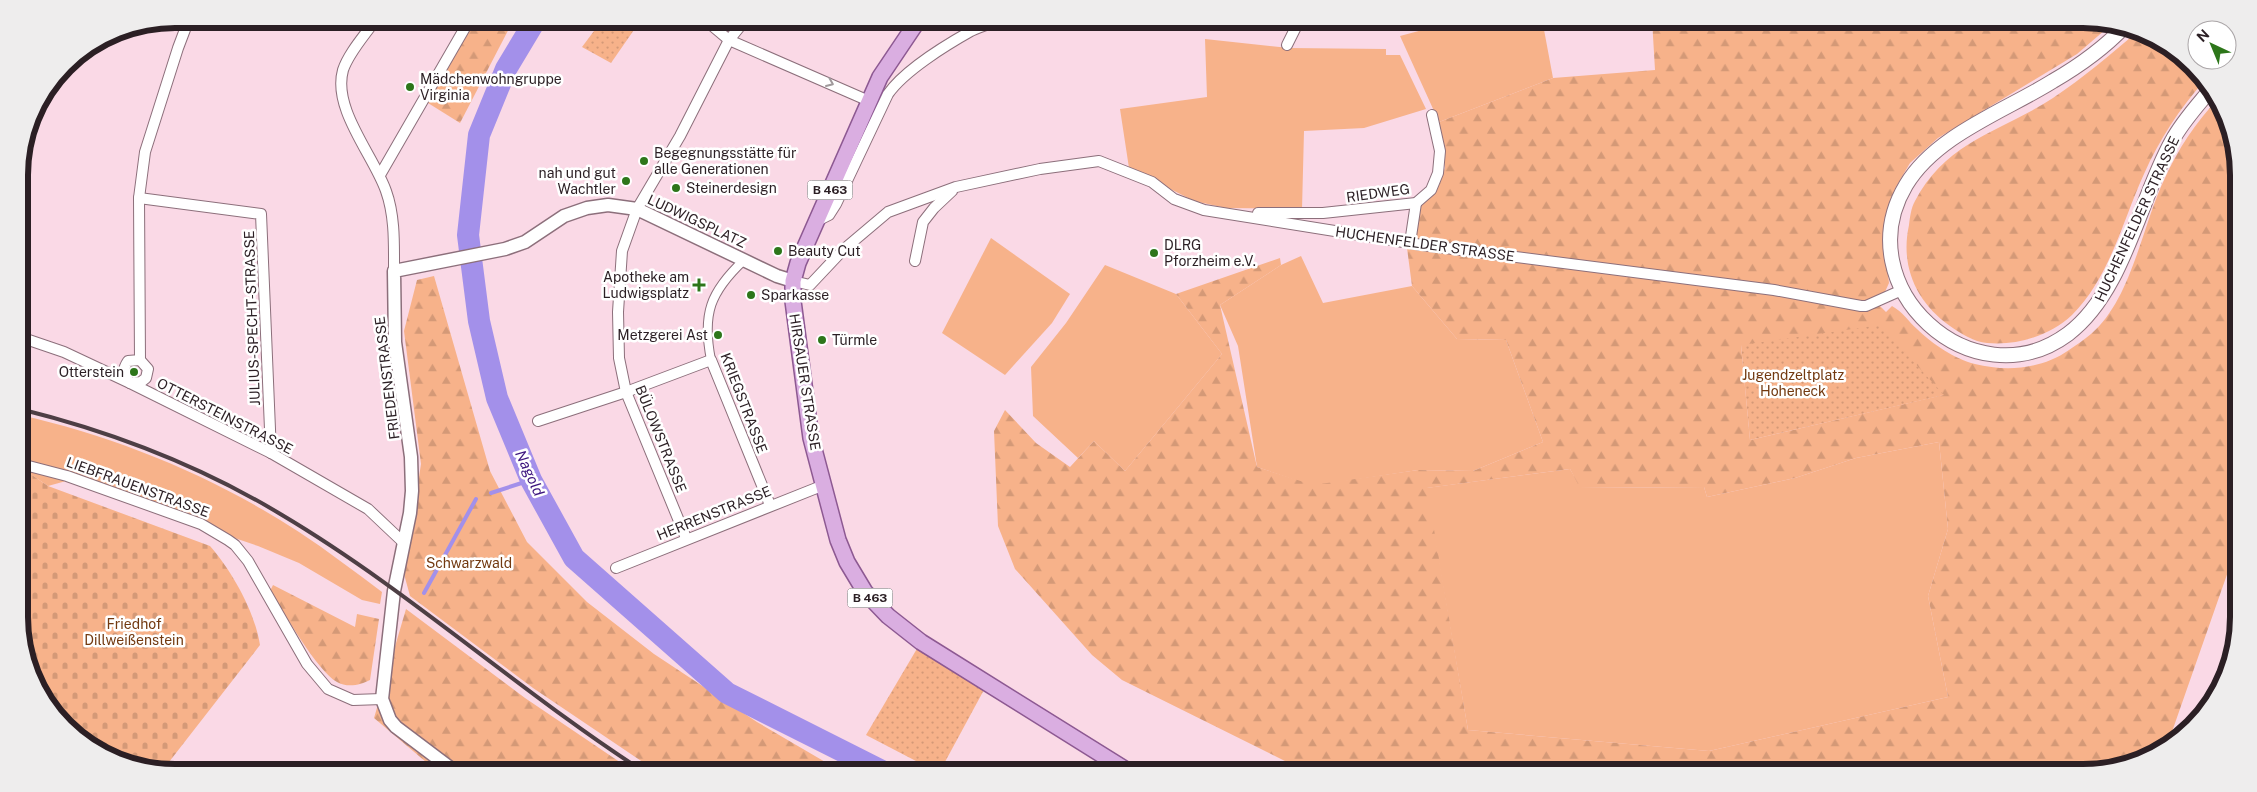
<svg xmlns="http://www.w3.org/2000/svg" width="2257" height="792" font-family="'Public Sans',sans-serif">
<style>
.green{fill:#f7b28a}
.forest{fill:url(#forest-firs);fill-rule:evenodd}
.cemetery{fill:url(#cemetery-stones)}
.park{fill:url(#park-dots)}
.lines{fill:none;stroke-linecap:round;stroke-linejoin:round}
.stream{stroke:#a390ea;stroke-width:4}
.river{stroke:#a390ea;stroke-width:22}
.pedestrian-casing{stroke:#8c6f7b;stroke-width:10}
.minor-casing{stroke:#8c6f7b;stroke-width:12}
.tertiary-casing{stroke:#8c6f7b;stroke-width:15}
.secondary-casing{stroke:#8c6f7b;stroke-width:16}
.primary-casing{stroke:#8d5992;stroke-width:18}
.pedestrian{stroke:#fff;stroke-width:8}
.minor{stroke:#fff;stroke-width:10}
.tertiary{stroke:#fff;stroke-width:12}
.secondary{stroke:#fff;stroke-width:14}
.primary{stroke:#daaee1;stroke-width:15}
.rail{stroke:#4e3f45;stroke-width:4}
.oneway{stroke:#a09a9c}
.poi-dot{fill:#2d761a;stroke:#fff;stroke-width:2}
.labels{text-anchor:middle;dominant-baseline:central;stroke-width:5;stroke-linejoin:round;paint-order:stroke}
.shield{fill:#fff;stroke:#6b6266;stroke-width:1}
.shield-label{font-size:12px;font-weight:bold;fill:#2b1f24}
.poi-label{font-size:14px;fill:#2b1f24;stroke:#fff;text-anchor:start}
.street-label{font-size:14px;fill:#2b1f24;stroke:#fff}
.park-label{font-size:14px;fill:#723910;stroke:#fff}
.water-label{font-size:15px;font-style:italic;fill:#3d157e;stroke:#fff}
.rim{fill:none;stroke:#2b1f24;stroke-width:6}
</style>
<defs>
<pattern id="forest-firs" width="22" height="20" patternUnits="userSpaceOnUse" patternTransform="scale(1.25)"><rect width="22" height="20" fill="#f7b28a"/><path d="M5 1l3.5 6h-7zM16 11l3.5 6h-7z" fill="#d49977"/></pattern>
<pattern id="cemetery-stones" width="16" height="16" patternUnits="userSpaceOnUse" patternTransform="scale(1.25)"><rect width="16" height="16" fill="#f7b28a"/><path d="M2 7V4a2 2 0 0 1 4 0v3zM10 15v-3a2 2 0 0 1 4 0v3z" fill="#d49977"/></pattern>
<pattern id="park-dots" width="8" height="8" patternUnits="userSpaceOnUse" patternTransform="scale(1.25)"><rect width="8" height="8" fill="#f7b28a"/><path d="M2 2h.1M6 6h.1" fill="none" stroke="#d49977" stroke-width="1.8" stroke-linecap="round"/></pattern>
</defs>
<rect width="100%" height="100%" fill="#fad9e6"/>
<!-- green -->
<g class="green">
<path d="M1449,19H1542L1553,78L1439,122L1400,36L1430,28Z"/>
<path d="M1205,39L1289,48L1386,49V55H1400L1426,109L1364,128L1304,131L1302,209L1226,208L1194,201L1129,168L1120,109L1207,97Z"/>
<path d="M991,238L1070,294L1052,323L1005,375L942,333Z"/>
<path d="M1301,256L1323,303L1412,286L1457,339L1506,340L1543,442L1473,471L1418,470L1313,486L1257,467L1238,346L1220,305L1281,265Z"/>
<path d="M1105,265L1176,294L1222,354L1125,471L1094,441L1078,458L1033,416L1031,367L1066,323Z"/>
<path d="M20,415C118,437 215,477 299,532C328,551 355,572 382,592L380,604L362,600L299,563L258,546L66,481L48,486L29,473L21,472Z"/>
<path d="M1939,442L1948,529L1928,596L1948,697L1709,751L1468,730L1426,488L1570,469L1581,488L1704,487L1707,497L1795,478L1856,458Z"/>
</g>
<!-- forest -->
<g class="forest">
<path d="M476,19H514L460,123L428,103Z"/>
<path d="M1652,19H2082L2112,24L2077,54L1938,138L1910,163L1896,187L1887,211L1884,240L1889,283L1879,305L1886,312L1892,306C1903,312 1908,321 1917,329C1932,344 1955,359 1975,364C2007,372 2042,369 2069,350C2076,345 2084,340 2091,334C2132,299 2142,225 2165,178C2178,149 2196,122 2218,99L2222,106L2237,154L2238,543L2167,746L2133,765L2092,773H1309L1122,680L1092,655L1015,569L998,526L994,431L1005,410L1036,443L1070,467L1094,441L1125,471L1222,354L1176,294L1280,258L1281,265L1220,305L1257,467L1313,485L1418,470L1473,471L1543,442L1506,340L1457,339L1412,286L1407,248H1412L1420,205L1435,192L1445,168L1439,122L1553,78L1655,70ZM1741,345L1943,395L1750,440ZM1939,442L1948,529L1928,596L1948,697L1709,751L1468,730L1427,488L1570,469L1580,488L1704,487L1707,497L1795,478L1856,458Z"/>
<path d="M2138,31L2200,72L2205,80C2180,108 2159,140 2144,174C2122,222 2110,277 2072,315C2051,335 2017,346 1987,343C1974,342 1960,333 1950,326C1916,302 1900,266 1909,225C1910,217 1911,208 1915,201C1947,140 2001,132 2053,98C2083,78 2110,55 2138,31Z"/>
<path d="M434,276L490,471L527,542L587,602L654,654L757,722L844,773H659L533,688L410,596L404,574L421,464L404,331L417,280Z"/>
<path d="M273,585L355,627L357,614L379,619L370,680C361,685 347,688 337,682C317,671 284,612 270,591Z"/>
<path d="M406,609L525,698L636,773H439L374,718Z"/>
</g>
<!-- cemetery -->
<path class="cemetery" d="M21,472L29,473L48,486L210,546C232,571 255,612 260,645L162,771L125,765L57,720L22,647Z"/>
<!-- park -->
<g class="park">
<path d="M603,19H626L636,27L611,63L582,47Z"/>
<path d="M1880,325L1944,395L1750,440L1741,345Z"/>
<path d="M918,647L985,688L939,773L866,735Z"/>
</g>
<g class="lines">
<!-- stream -->
<g class="stream">
<path d="M491,493L531,480"/>
<path d="M424,593L476,499"/>
</g>
<!-- river -->
<path class="river" d="M536,19L506,69L479,135L468,235L479,321L497,398L531,480L574,558L727,693L886,773"/>
<!-- pedestrian casing -->
<g class="pedestrian-casing">
<path id="pedestrian" d="M711,360C702,314 710,292 744,260"/>
</g>
<!-- minor casing -->
<g class="minor-casing">
<g id="minor">
<path d="M376,19C366,34 349,52 343,70C332,109 374,156 386,191C395,216 394,244 394,271"/>
<path d="M704,19L729,40L869,101"/>
<path d="M1287,45L1300,19"/>
<path d="M380,175L470,19"/>
<path d="M139,198L261,214L271,453"/>
<path d="M1258,213H1323L1416,203L1431,190L1438,173L1440,151L1432,115"/>
<path d="M817,221L829,215L836,204L888,94C904,71 946,45 971,31C981,26 993,23 1004,19"/>
<path d="M1410,243L1416,203"/>
<path d="M915,261L923,222L934,208L952,191"/>
<path d="M793,281L810,285L843,250L888,212L956,187L1040,169L1099,161L1152,182L1174,199L1204,210L1422,245L1774,290L1861,306H1866L1902,290"/>
<path d="M20,337L64,352L130,383L271,453L368,509L404,543"/>
<path d="M140,360L128,361C122,370 123,374 130,383L141,382L146,378L148,369L140,360L139,198L145,152L178,48L189,19"/>
<path d="M538,421L626,392L711,360L770,505"/>
<path d="M21,464L67,476L201,524L228,540L235,545L248,561L307,664L328,689L353,700L382,699"/>
<path d="M686,538L626,392L619,358L618,312L622,251L637,209L680,136L729,40L746,19"/>
<path d="M616,568L824,485"/>
</g>
</g>
<!-- tertiary casing -->
<g class="tertiary-casing">
<path id="tertiary" d="M457,773L396,727L390,720L382,699L394,591L410,513L412,491L411,457L395,342L394,271L505,249L525,242L564,216L587,208L608,205L637,209L777,276L793,281"/>
</g>
<!-- secondary casing -->
<g class="secondary-casing">
<path id="secondary" d="M2125,26C2105,47 2079,66 2053,81C2005,111 1936,135 1906,185C1845,287 1973,404 2068,334C2124,292 2139,200 2172,141C2182,122 2198,105 2211,89"/>
</g>
<!-- primary casing -->
<g class="primary-casing">
<path id="primary" d="M919,19L880,77L798,263L793,281V301L811,438L838,540L847,562L865,592L888,616L921,642L1131,773"/>
</g>
<!-- pedestrian -->
<use href="#pedestrian" class="pedestrian"/>
<!-- minor -->
<use href="#minor" class="minor"/>
<!-- tertiary -->
<use href="#tertiary" class="tertiary"/>
<!-- secondary -->
<use href="#secondary" class="secondary"/>
<!-- primary -->
<use href="#primary" class="primary"/>
<!-- rail -->
<path class="rail" d="M20,409C113,432 201,466 282,515C410,591 521,693 646,773"/>
</g>
<!-- one-way arrows -->
<defs><path id="oneway-chevron" d="M-2-3.5L2.5 0L-2 3.5" fill="none" stroke-width="1.6" stroke-linecap="round" stroke-linejoin="round" transform="scale(1.25)"/></defs>
<use class="oneway" href="#oneway-chevron" transform="translate(830 83) rotate(23)"/>
<!-- markers -->
<g class="poi-dot">
<circle cx="410" cy="87" r="5"/>
<circle cx="644" cy="161" r="5"/>
<circle cx="626" cy="181" r="5"/>
<circle cx="676" cy="188" r="5"/>
<circle cx="778" cy="251" r="5"/>
<circle cx="1154" cy="253" r="5"/>
<path d="M696.5 277.5h5v5h5v5h-5v5h-5v-5h-5v-5h5z"/>
<circle cx="751" cy="295" r="5"/>
<circle cx="718" cy="335" r="5"/>
<circle cx="822" cy="340" r="5"/>
<circle cx="134" cy="372" r="5"/>
</g>
<g class="labels">
<!-- shield labels -->
<g class="shield">
<rect x="807.5" y="180.5" width="45" height="19" rx="4"/>
<rect x="847.5" y="588.5" width="45" height="19" rx="4"/>
</g>
<g class="shield-label">
<text x="830" y="190">B 463</text>
<text x="870" y="598">B 463</text>
</g>
<!-- poi labels -->
<g class="poi-label">
<text x="420" y="79">Mädchenwohngruppe<tspan x="420" dy="16">Virginia</tspan></text>
<text x="654" y="153">Begegnungsstätte für<tspan x="654" dy="16">alle Generationen</tspan></text>
<text x="616" y="173" text-anchor="end">nah und gut<tspan x="616" dy="16">Wachtler</tspan></text>
<text x="686" y="188">Steinerdesign</text>
<text x="1164" y="245">DLRG<tspan x="1164" dy="16">Pforzheim e.V.</tspan></text>
<text x="788" y="251">Beauty Cut</text>
<text x="689" y="277" text-anchor="end">Apotheke am<tspan x="689" dy="16">Ludwigsplatz</tspan></text>
<text x="761" y="295">Sparkasse</text>
<text x="708" y="335" text-anchor="end">Metzgerei Ast</text>
<text x="832" y="340">Türmle</text>
<text x="124" y="372" text-anchor="end">Otterstein</text>
</g>
<!-- street labels -->
<g class="street-label">
<text transform="translate(1378 193) rotate(-8)">RIEDWEG</text>
<text transform="translate(2137 219) rotate(-65)">HUCHENFELDER STRASSE</text>
<text transform="translate(697 221) rotate(25)">LUDWIGSPLATZ</text>
<text transform="translate(1425 244) rotate(8)">HUCHENFELDER STRASSE</text>
<text transform="translate(252 318) rotate(-92)">JULIUS-SPECHT-STRASSE</text>
<text transform="translate(387 378) rotate(-97)">FRIEDENSTRASSE</text>
<text transform="translate(805 382) rotate(81)">HIRSAUER STRASSE</text>
<text transform="translate(744 403) rotate(69)">KRIEGSTRASSE</text>
<text transform="translate(225 416) rotate(27)">OTTERSTEINSTRASSE</text>
<text transform="translate(661 439) rotate(68)">BÜLOWSTRASSE</text>
<text transform="translate(138 487) rotate(20)">LIEBFRAUENSTRASSE</text>
<text transform="translate(714 513) rotate(-22)">HERRENSTRASSE</text>
</g>
<!-- park labels -->
<g class="park-label">
<text x="1793" y="375">Jugendzeltplatz<tspan x="1793" dy="16">Hoheneck</tspan></text>
<text x="469" y="563">Schwarzwald</text>
<text x="134" y="624">Friedhof<tspan x="134" dy="16">Dillweißenstein</tspan></text>
</g>
<!-- water labels -->
<g class="water-label">
<text transform="translate(530 473) rotate(65)">Nagold</text>
</g>
</g>
<!-- crop -->
<path d="M0 0H2257V792H0ZM175 28H2083A147 147 0 0 1 2230 175V617A147 147 0 0 1 2083 764H175A147 147 0 0 1 28 617V175A147 147 0 0 1 175 28Z" fill="#eeeded" fill-rule="evenodd"/>
<path class="rim" d="M175 28H2083A147 147 0 0 1 2230 175V617A147 147 0 0 1 2083 764H175A147 147 0 0 1 28 617V175A147 147 0 0 1 175 28Z"/>
<!-- north arrow -->
<g transform="translate(2212 45) rotate(316)"><circle r="24" fill="#ffffff" stroke="#aaa5a7"/>
<path d="M0-4L9 19L0 12L-9 19Z" fill="#2d761a"/>
<text y="-8" font-size="14" font-weight="bold" text-anchor="middle" fill="#2b1f24">N</text>
</g>
</svg>
